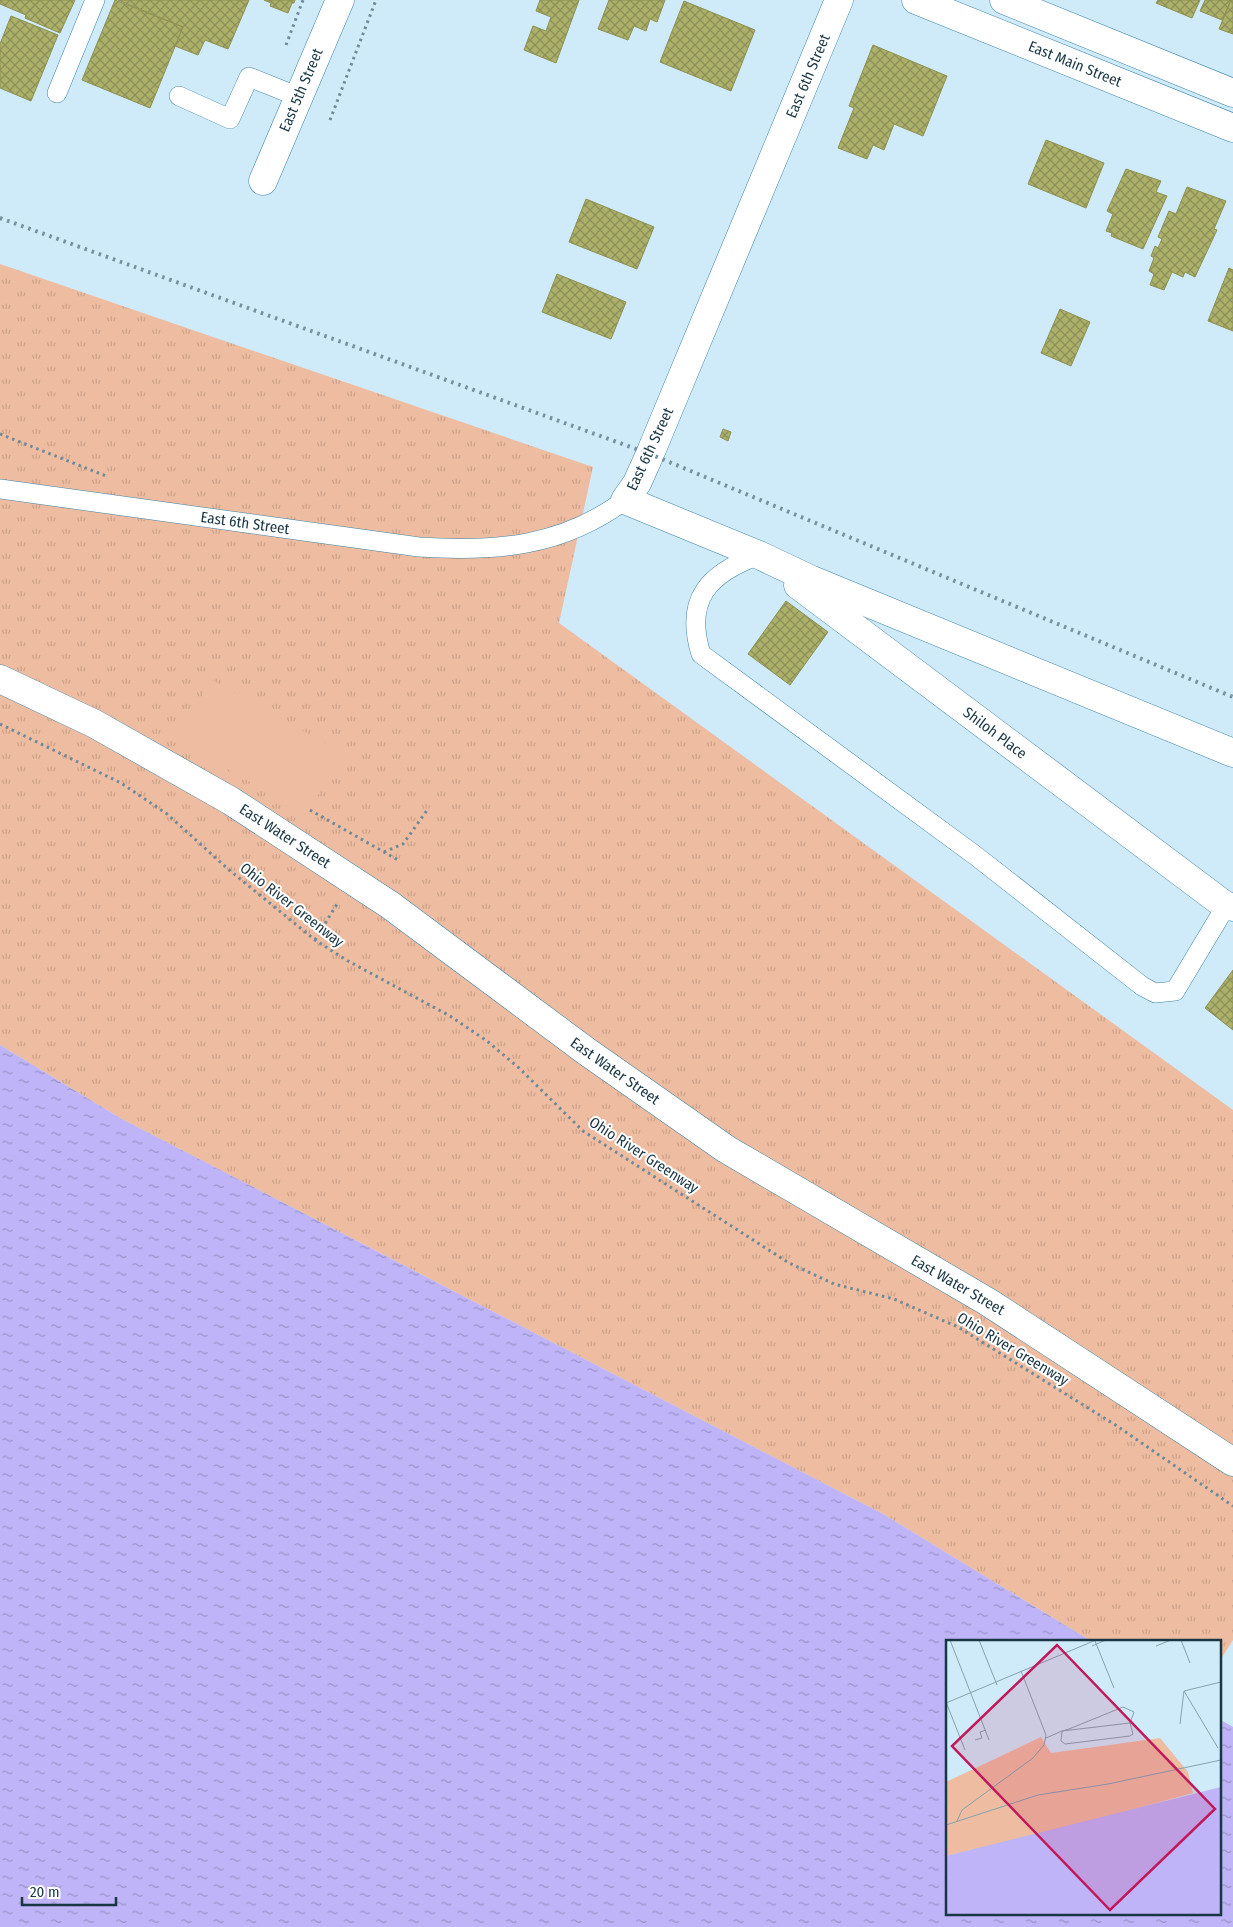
<svg xmlns="http://www.w3.org/2000/svg" width="1233" height="1927" font-family="'Fira Sans Condensed',sans-serif">
<style>
.park{fill:url(#park-tufts)}
.pitch{fill:#eebca0}
.water{fill:url(#water-ripples)}
.building{fill:url(#building-cross-hatch);stroke:#8d9050}
.lines{fill:none;stroke-linecap:round;stroke-linejoin:round}
.lane-casing{stroke:#3e85a6;stroke-width:20}
.street-casing{stroke:#3e85a6;stroke-width:29}
.primary-casing{stroke:#3e85a6;stroke-width:29}
.path{stroke:#6e8a99;stroke-width:3;stroke-dasharray:2.5 4;stroke-linecap:butt}
.lane{stroke:#fff;stroke-width:19}
.street{stroke:#fff;stroke-width:28}
.primary{stroke:#fff;stroke-width:28}
.rail{stroke:#75919f;stroke-width:4;stroke-dasharray:2.5 5;stroke-linecap:butt}
.labels{text-anchor:middle;dominant-baseline:central;stroke-width:4;stroke-linejoin:round;paint-order:stroke}
.street-label{font-size:15px;fill:#193644;stroke:#fff}
.inset-road{fill:none;stroke:#86a2b1;stroke-width:1}
.view{fill:#c2185b;fill-opacity:0.15;stroke:#c2185b;stroke-width:2.5}
.inset-edge{fill:none;stroke:#193644;stroke-width:2.5}
</style>
<defs>
<pattern id="park-tufts" width="24" height="20" patternUnits="userSpaceOnUse" patternTransform="scale(1.25)"><rect width="24" height="20" fill="#eebca0"/><path d="M3 7l-1-3M5 7V3M7 7l1-3M15 17l-1-3M17 17v-4M19 17l1-3" fill="none" stroke="#cca28b"/></pattern>
<pattern id="water-ripples" width="26" height="14" patternUnits="userSpaceOnUse" patternTransform="scale(1.25)"><rect width="26" height="14" fill="#beb4f7"/><path d="M2 4q2-2 4 0t4 0M15 11q2-2 4 0t4 0" fill="none" stroke="#9a93ca"/></pattern>
<pattern id="building-cross-hatch" width="8" height="8" patternUnits="userSpaceOnUse" patternTransform="scale(1.25)"><rect width="8" height="8" fill="#acb069"/><path d="M0 0l8 8M0 8l8-8" fill="none" stroke="#8b9058"/></pattern>
</defs>
<rect width="100%" height="100%" fill="#cfeaf9"/>
<!-- park -->
<path class="park" d="M0,264L593,467L559,623L1233,1110V1640L1219,1662V1641H1091L883,1514L120,1118L0,1045Z"/>
<!-- pitch -->
<path class="pitch" d="M212,680L343,753L307,814L176,740Z"/>
<!-- water -->
<path class="water" d="M0,1045L120,1118L883,1514L1091,1641H947V1913H1219V1719L1233,1727V1927H0Z"/>
<!-- building -->
<g class="building">
<path d="M0,0H75L60,33L25,18L26,15L0,4Z"/>
<path d="M115,0L183,27L150,108L82,80Z"/>
<path d="M118,0H249L228,49L205,40L198,55L175,46L183,27Z"/>
<path d="M264,0H295L294,3H292L288,13L270,6L271,3Z"/>
<path d="M540,0H579L556,63L524,50L533,26L546,31L551,17L536,11Z"/>
<path d="M609,0H665L657,22L650,19L646,31L634,26L628,40L598,29Z"/>
<path d="M1158,0H1200L1192,18L1156,3Z"/>
<path d="M1205,0H1231L1222,20L1200,11Z"/>
<path d="M1231,0H1233V34L1219,29Z"/>
<path d="M684,1L755,30L731,91L660,62Z"/>
<path d="M11,16L58,35L31,101L0,88V44Z"/>
<path d="M873,45L947,76L923,136L894,124L884,150L873,145L867,159L838,148L854,108L849,106Z"/>
<path d="M1046,140L1104,163L1086,208L1028,184Z"/>
<path d="M1126,169L1161,181L1156,192L1167,196L1143,249L1111,236L1112,233L1106,231L1113,214L1107,211Z"/>
<path d="M1187,187L1226,201L1214,229L1217,230L1195,277L1185,272L1183,277L1172,272L1164,290L1150,285L1154,274L1149,271L1154,258L1151,256L1155,246L1158,248L1162,239L1158,237L1169,211L1176,214Z"/>
<path d="M586,199L654,227L637,269L569,242Z"/>
<path d="M1229,268L1233,270V331L1208,321Z"/>
<path d="M557,274L626,302L611,339L542,312Z"/>
<path d="M1060,309L1090,322L1071,366L1041,353Z"/>
<path d="M723,429L731,432L728,441L720,437Z"/>
<path d="M786,601L828,632L790,685L748,654Z"/>
<path d="M1233,970V1030L1205,1008Z"/>
</g>
<g class="lines">
<!-- lane casing -->
<g class="lane-casing">
<g id="lane">
<path d="M57,93L95,0"/>
<path d="M179,96L230,119L249,77L299,97"/>
<path d="M0,489L419,547C495,552 562,547 625,500"/>
<path d="M759,555C709,573 684,599 701,654L976,856L1142,986L1155,993L1175,991L1226,906"/>
</g>
</g>
<!-- street casing -->
<g class="street-casing">
<g id="street">
<path d="M839,0L650,454L637,483L625,500L759,555L812,580L1233,753"/>
<path d="M263,181L340,0"/>
<path d="M798,585L1226,906L1233,907"/>
<path d="M0,679L95,724L231,801L390,905L586,1051L726,1149L988,1302L1233,1462"/>
</g>
</g>
<!-- primary casing -->
<g class="primary-casing">
<g id="primary">
<path d="M916,0L1233,128"/>
<path d="M1004,0L1233,93"/>
</g>
</g>
<!-- path -->
<g class="path">
<path d="M286,45L303,0"/>
<path d="M330,120L376,0"/>
<path d="M0,434L106,476"/>
<path d="M0,724L121,783L167,814L228,869L315,940L348,961L450,1016L487,1041L519,1068L583,1131L789,1263L834,1284L894,1299L958,1327L1117,1426L1233,1506"/>
<path d="M310,810L398,860"/>
<path d="M384,852L403,844L428,809"/>
<path d="M315,940L337,904"/>
</g>
<!-- lane -->
<use href="#lane" class="lane"/>
<!-- street -->
<use href="#street" class="street"/>
<!-- primary -->
<use href="#primary" class="primary"/>
<!-- rail -->
<path class="rail" d="M0,218L650,454L1233,697"/>
</g>
<g class="labels">
<!-- street labels -->
<g class="street-label">
<text transform="translate(1075 64) rotate(22)">East Main Street</text>
<text transform="translate(808 76) rotate(-67)">East 6th Street</text>
<text transform="translate(301 90) rotate(-67)">East 5th Street</text>
<text transform="translate(650 449) rotate(-65)">East 6th Street</text>
<text transform="translate(245 523) rotate(8)">East 6th Street</text>
<text transform="translate(995 733) rotate(37)">Shiloh Place</text>
<text transform="translate(285 836) rotate(33)">East Water Street</text>
<text transform="translate(292 905) rotate(38)">Ohio River Greenway</text>
<text transform="translate(615 1071) rotate(35)">East Water Street</text>
<text transform="translate(644 1155) rotate(33)">Ohio River Greenway</text>
<text transform="translate(958 1285) rotate(30)">East Water Street</text>
<text transform="translate(1013 1349) rotate(31)">Ohio River Greenway</text>
</g>
</g>
<!-- overview -->
<g transform="translate(946 1640)">
<rect width="275" height="275" fill="#cfeaf9"/>
<path d="M95,97L105,113L214,98L242,132L247,153L108,191L0,216V142Z" fill="#eebca0"/>
<path d="M97,142L99,150L82,155L80,147Z" fill="#eebca0"/>
<path d="M275,147V275H0V216Z" fill="#beb4f7"/>
<path class="inset-road" d="M4,0L43,100M33,0L51,45M235,0L244,23M149,1L168,48M146,6L160,0M210,6L225,0M238,51L272,108M0,62L19,110M0,63L150,0M234,84L238,51L275,42M100,98L116,91L123,89L177,67L188,72L184,83L116,91L115,101L119,104L184,96L187,94L184,83M29,100L36,98L34,92L40,90M11,181L16,170L87,118L98,105L100,95L75,31M0,185L92,155L162,144L275,120"/>
<path class="view" d="M111,5L269,169L164,270L6,106Z"/>
<rect width="275" height="275" class="inset-edge"/>
</g>
<!-- scale -->
<path d="M22 1897v8h94v-8" fill="none" stroke="#193644" stroke-width="2.5"/>
<text x="30" y="1897" font-size="15" fill="#193644" stroke="#ffffff" stroke-width="4" paint-order="stroke">20 m</text>
</svg>
